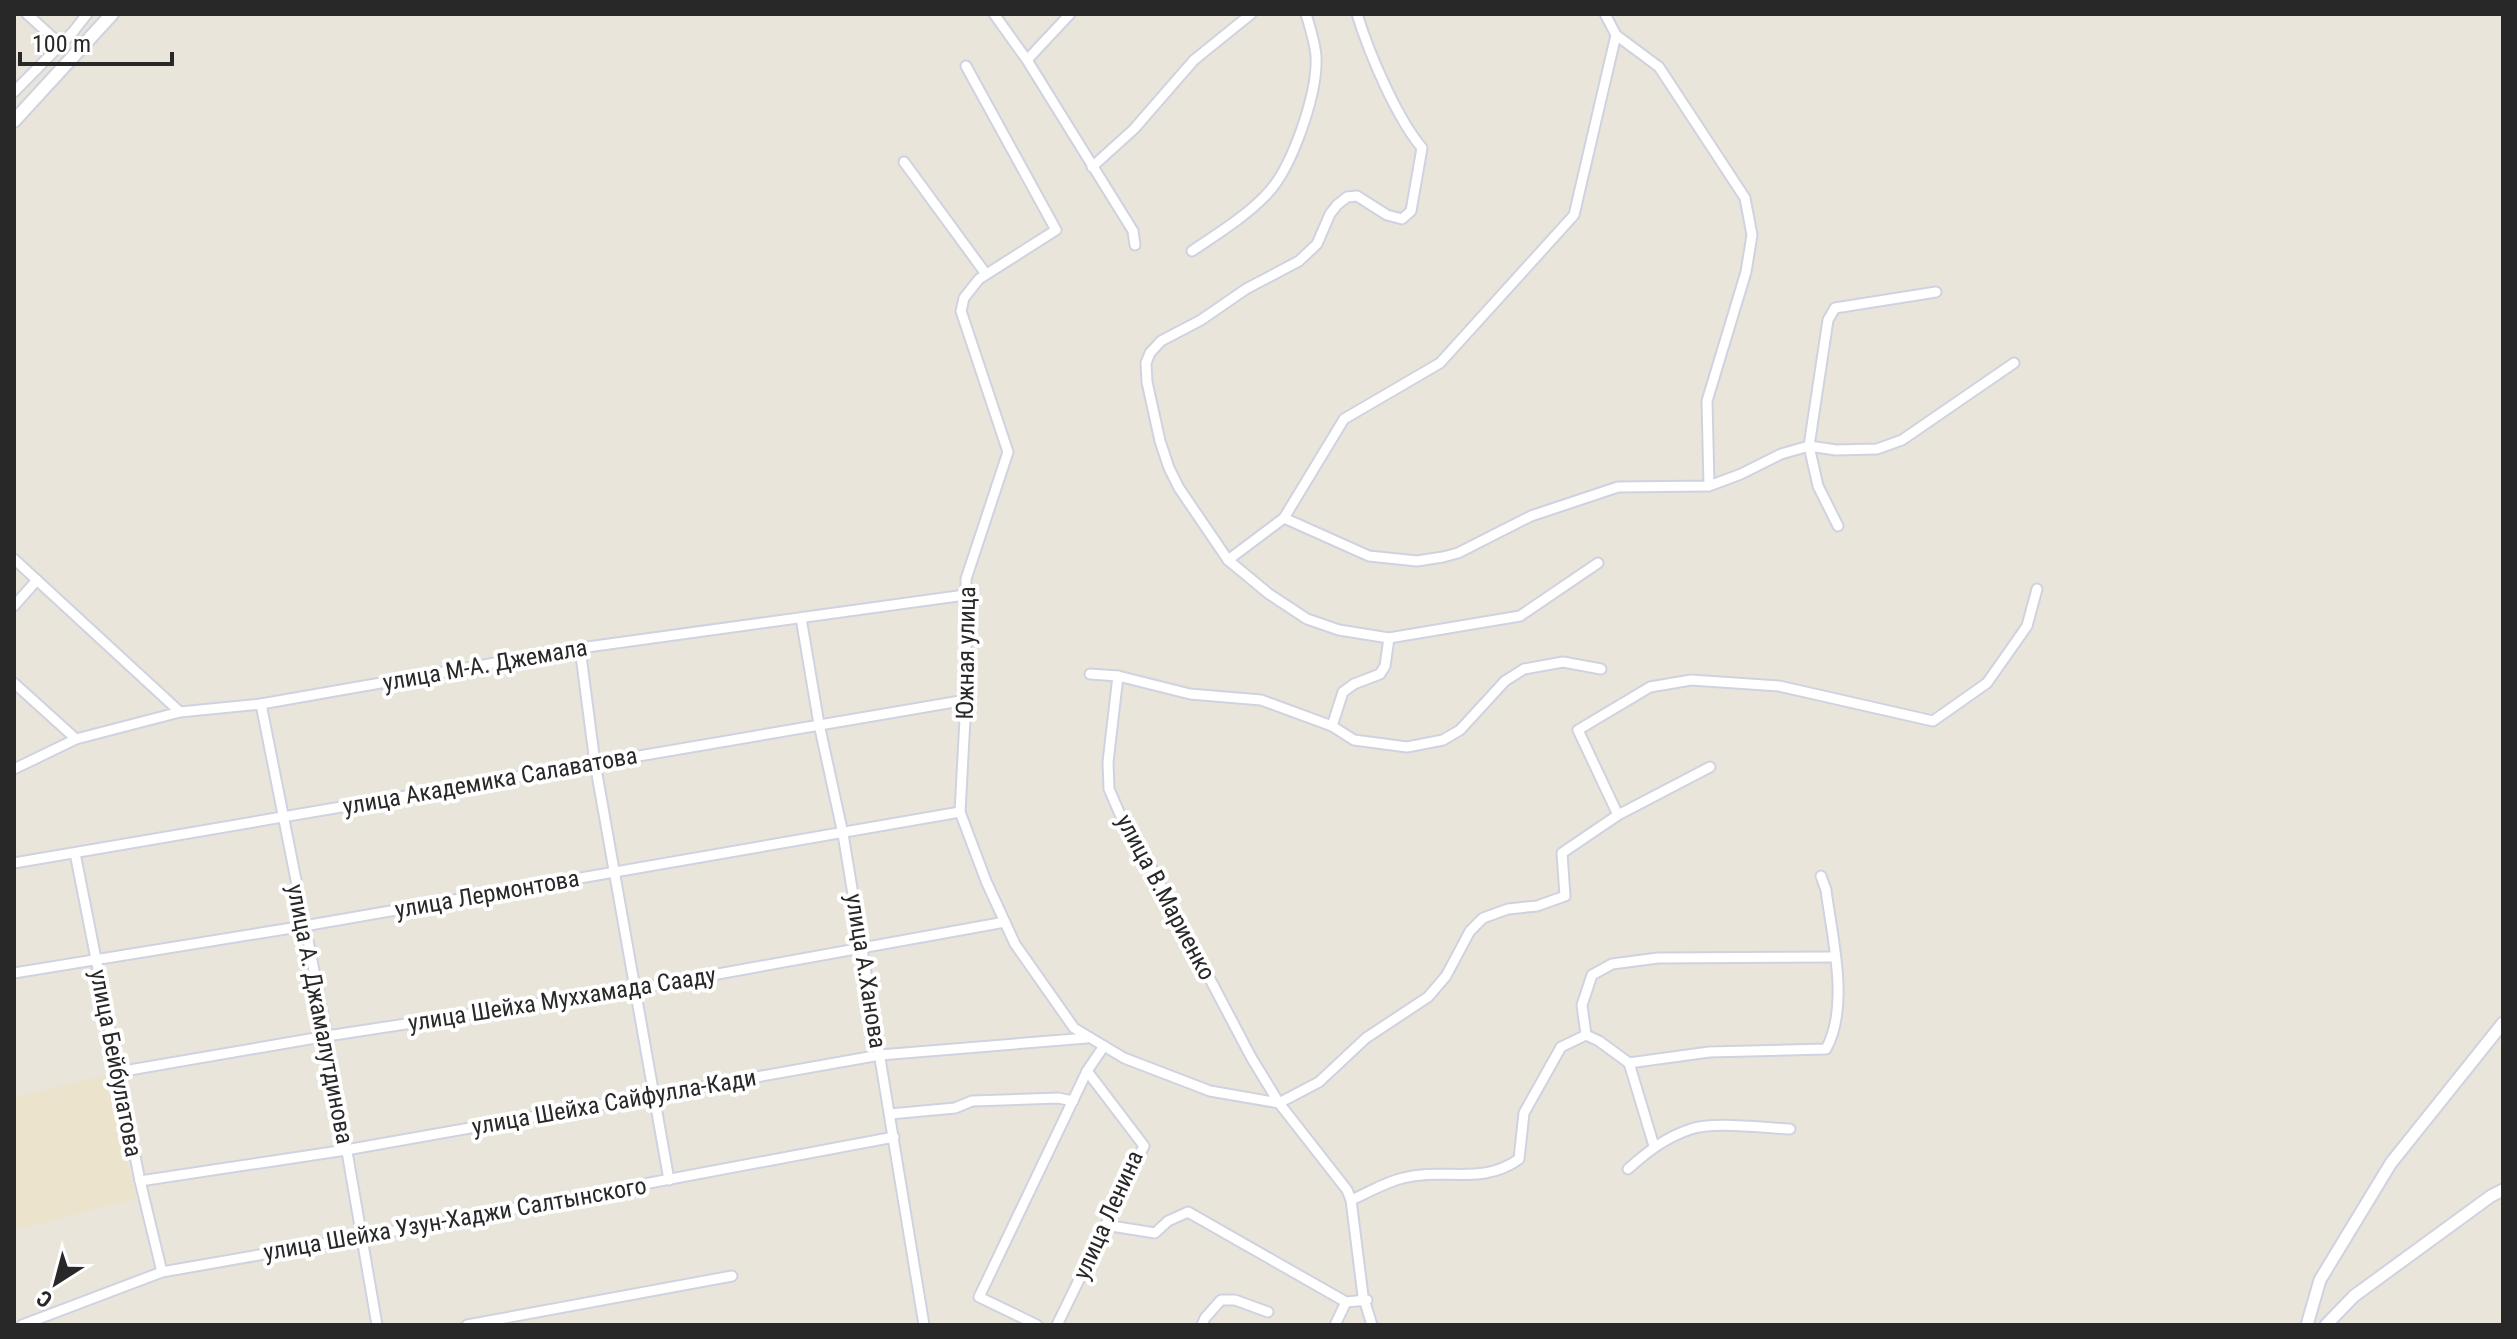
<svg xmlns="http://www.w3.org/2000/svg" width="2517" height="1339" font-family="'Roboto Condensed',sans-serif">
<style>
.education{fill:#ebe3cb}
.lines{fill:none;stroke-linecap:round;stroke-linejoin:round}
.minor-casing{stroke:#d0d2e0;stroke-width:13}
.tertiary-casing{stroke:#d0d2e0;stroke-width:15}
.secondary-casing{stroke:#d0d2e0;stroke-width:16}
.minor{stroke:#fff;stroke-width:9}
.tertiary{stroke:#fff;stroke-width:11}
.secondary{stroke:#fff;stroke-width:12}
.labels{text-anchor:middle;dominant-baseline:central;stroke-width:8;stroke-linejoin:round;paint-order:stroke}
.street-label{font-size:24px;fill:#282828;stroke:#fff}
</style>
<rect width="100%" height="100%" fill="#eae5db"/>
<!-- education -->
<path class="education" d="M105,1075L136,1198L14,1231V1097Z"/>
<g class="lines">
<!-- minor casing -->
<g class="minor-casing">
<g id="minor">
<path d="M27,14L60,44"/>
<path d="M994,14L1027,60L1133,231L1135,245"/>
<path d="M1357,14C1369,53 1396,117 1422,148L1411,211L1402,219L1387,215L1357,196L1347,197L1337,205L1330,214L1317,244L1299,261L1246,289L1201,320L1161,341L1150,353L1146,363L1147,382L1160,441L1169,468L1179,488L1228,560L1269,594L1307,619L1339,630L1389,638L1520,616L1598,563"/>
<path d="M1616,35L1659,67L1745,198L1752,235L1746,272L1707,401L1709,486"/>
<path d="M1027,60L1070,14"/>
<path d="M966,66L1056,230L979,279L964,298L961,311L1008,452L966,579V700L960,812L986,881L1015,944L1074,1028L1124,1058L1210,1091L1279,1103"/>
<path d="M14,92L73,32L87,14"/>
<path d="M904,162L986,274"/>
<path d="M1092,167L1134,129L1194,60L1251,14"/>
<path d="M1192,251C1217,234 1245,217 1266,195C1292,169 1318,93 1316,56C1315,43 1310,27 1306,14"/>
<path d="M1284,518L1344,419L1440,363L1574,215L1616,35L1605,14"/>
<path d="M1838,526L1818,486L1809,446L1828,320L1835,308L1936,292"/>
<path d="M14,559L180,712"/>
<path d="M1228,560L1284,518L1369,556L1417,561L1443,557L1458,553L1531,516L1618,487L1709,486L1741,474L1781,454L1809,446L1836,450L1877,449L1902,440L2014,363"/>
<path d="M14,606L37,580"/>
<path d="M801,618L819,724L843,834L924,1325"/>
<path d="M580,648L595,763L669,1180"/>
<path d="M1090,674L1118,676L1190,694L1261,700L1332,726L1354,740L1407,747L1443,740L1460,730L1505,681L1524,669L1563,662L1601,669"/>
<path d="M1118,676L1108,762L1109,789L1122,819L1150,865L1251,1057L1279,1103L1347,1190L1351,1200L1363,1296L1372,1325"/>
<path d="M14,683L76,739"/>
<path d="M261,704L327,1036L377,1325"/>
<path d="M1332,726L1343,692L1354,684L1380,674L1385,666L1389,638"/>
<path d="M14,769L76,739L180,712L261,704L580,648L965,595"/>
<path d="M1618,815L1578,730L1650,687L1691,680L1779,686L1933,721L1987,683L2027,626L2037,589"/>
<path d="M75,853L140,1181L162,1272"/>
<path d="M14,863L966,700"/>
<path d="M14,973L304,926L960,812"/>
<path d="M1586,1035L1582,1005L1592,975L1612,964L1658,958L1835,957"/>
<path d="M1586,1035L1599,1041L1629,1063L1654,1146"/>
<path d="M1629,1063L1709,1052L1826,1049C1850,1006 1832,937 1826,890L1821,876"/>
<path d="M118,1072L327,1036L635,989L1005,922"/>
<path d="M1279,1103L1319,1082L1366,1038L1428,997L1446,976L1470,931L1483,918L1508,909L1537,906L1565,896L1562,853L1618,815L1710,767"/>
<path d="M890,1114L955,1108L972,1101L1058,1098L1073,1101"/>
<path d="M1628,1169C1647,1152 1666,1137 1691,1129C1713,1121 1764,1128 1790,1129"/>
<path d="M140,1181L346,1150L880,1055L1087,1038"/>
<path d="M1351,1200C1368,1193 1385,1182 1403,1178C1443,1167 1482,1186 1519,1159L1524,1113L1561,1047L1586,1035"/>
<path d="M1105,1225L1155,1233L1168,1221L1188,1212L1346,1302L1367,1300"/>
<path d="M22,1325L162,1272L362,1237L894,1137"/>
<path d="M467,1325L732,1276"/>
<path d="M1037,1325L979,1297L1087,1071L1104,1046"/>
<path d="M1057,1325L1144,1146L1087,1071"/>
<path d="M1202,1325L1205,1318L1221,1300H1235L1268,1312"/>
<path d="M1335,1325L1346,1302"/>
</g>
</g>
<!-- tertiary casing -->
<g class="tertiary-casing">
<g id="tertiary">
<path d="M2307,1325L2320,1280L2391,1163L2503,1023"/>
<path d="M2326,1325L2354,1296L2491,1196L2503,1190"/>
</g>
</g>
<!-- secondary casing -->
<g class="secondary-casing">
<path id="secondary" d="M14,121L112,14"/>
</g>
<!-- minor -->
<use href="#minor" class="minor"/>
<!-- tertiary -->
<use href="#tertiary" class="tertiary"/>
<!-- secondary -->
<use href="#secondary" class="secondary"/>
</g>
<g class="labels">
<!-- street labels -->
<g class="street-label">
<text transform="translate(966 653) rotate(-89)">Южная улица</text>
<text transform="translate(485 665) rotate(-10)">улица М-А. Джемала</text>
<text transform="translate(490 781) rotate(-10)">улица Академика Салаватова</text>
<text transform="translate(487 894) rotate(-10)">улица Лермонтова</text>
<text transform="translate(1166 897) rotate(62)">улица В.Мариенко</text>
<text transform="translate(866 971) rotate(81)">улица А.Ханова</text>
<text transform="translate(562 999) rotate(-9)">улица Шейха Муххамада Сааду</text>
<text transform="translate(320 1014) rotate(79)">улица А. Джамалутдинова</text>
<text transform="translate(116 1063) rotate(79)">улица Бейбулатова</text>
<text transform="translate(614 1102) rotate(-10)">улица Шейха Сайфулла-Кади</text>
<text transform="translate(1108 1215) rotate(-66)">улица Ленина</text>
<text transform="translate(455 1219) rotate(-10)">улица Шейха Узун-Хаджи Салтынского</text>
</g>
</g>
<!-- border -->
<rect width="2517" height="1339" fill="none" stroke="#282828" stroke-width="32"/>
<!-- north arrow -->
<g transform="translate(56 1283) rotate(216)" stroke="#ffffff" stroke-width="6" paint-order="stroke">
<path d="M0-6L14 30L0 20L-14 30Z" fill="#282828"/>
<text y="-12" font-size="22" font-weight="bold" text-anchor="middle" fill="#282828">С</text>
</g>
<!-- scale -->
<path d="M20 52v12h152v-12" fill="none" stroke="#282828" stroke-width="4"/>
<text x="32" y="52" font-size="24" fill="#282828" stroke="#ffffff" stroke-width="6" paint-order="stroke">100 m</text>
</svg>
